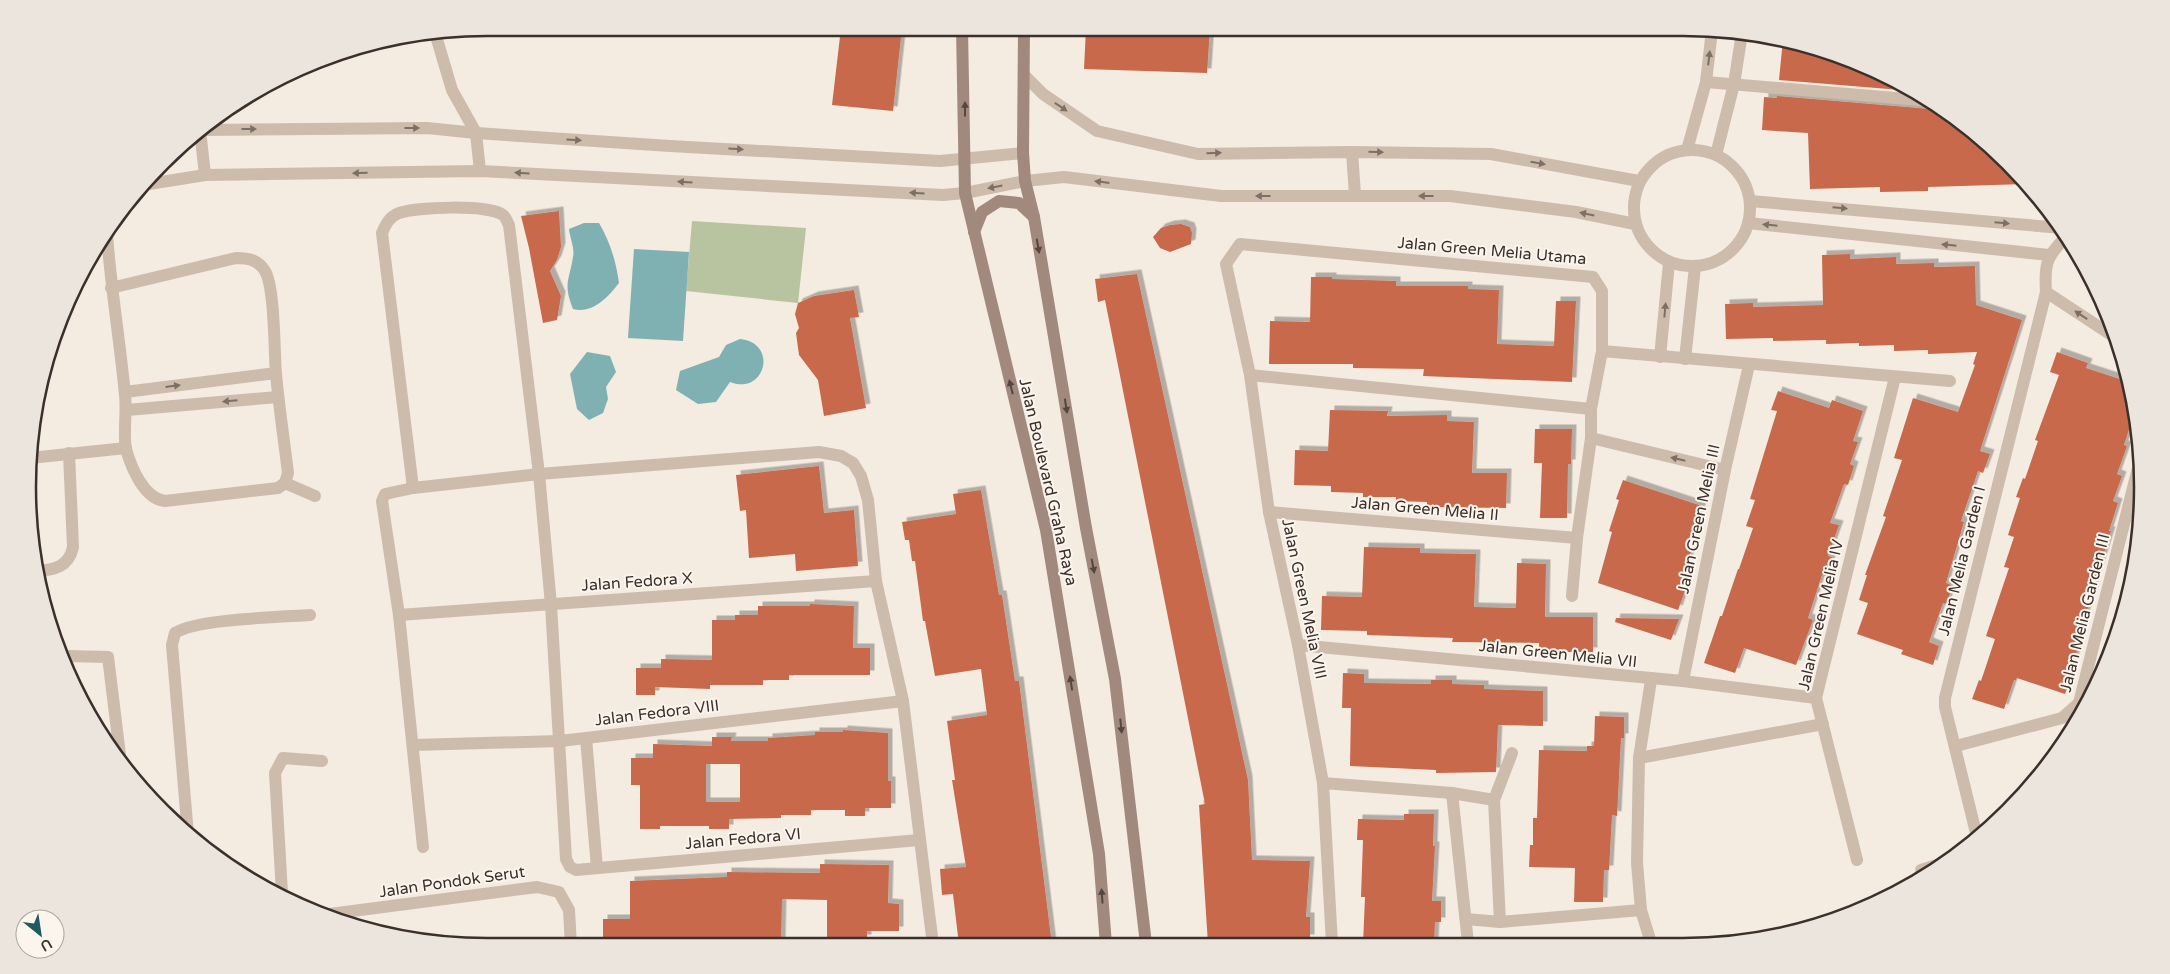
<svg xmlns="http://www.w3.org/2000/svg" width="2170" height="974" font-family="'Varela Round',sans-serif">
<style>
.green{fill:#b8c4a0}
.water{fill:#7fb0b2}
.building{fill:#c8694b;fill-rule:evenodd;filter:url(#shadow)}
.lines{fill:none;stroke-linecap:round;stroke-linejoin:round}
.minor{stroke:#cdbbac;stroke-width:12}
.tertiary{stroke:#cdbbac;stroke-width:12}
.secondary{stroke:#a18a7d;stroke-width:12}
.oneway{fill:#7d6f65}
.oneway2{fill:#544640}
.labels{text-anchor:middle;dominant-baseline:central;stroke-width:4;stroke-linejoin:round;paint-order:stroke}
.street-label{font-size:16px;fill:#3b302b;stroke:#fbf5ee}
.rim{fill:none;stroke:#3b302b;stroke-width:2.5}
</style>
<defs>
<filter id="shadow"><feDropShadow dx="4.5" dy="-4.5" stdDeviation="0" flood-color="#0004"/></filter>
</defs>
<rect width="100%" height="100%" fill="#f4ebe1"/>
<!-- green -->
<path class="green" d="M692,221L806,228L798,303L686,291Z"/>
<!-- water -->
<g class="water">
<path d="M584,223H599C610,242 616,261 619,283C608,297 593,314 573,309C563,283 569,282 573,257C575,249 570,238 569,229Z"/>
<path d="M634,249L689,252L683,341L628,338Z"/>
<path d="M740,339C779,343 765,396 730,382L716,402L698,404L676,390L680,371L719,357L726,345Z"/>
<path d="M587,352L610,356L616,372L606,387L608,399L603,413L589,420L577,409L570,374Z"/>
</g>
<!-- building -->
<g class="building">
<path d="M841,28H902L893,111L832,105Z"/>
<path d="M1086,28H1210L1207,73L1084,69Z"/>
<path d="M1783,39L1859,62L1913,91L1779,80Z"/>
<path d="M1777,96L1930,109L1938,105L2008,162L2026,184L1928,187V191L1880,192V187L1810,189L1808,133L1762,130L1764,97L1777,98Z"/>
<path d="M559,211L561,247L557,260L550,271L561,296L557,320L543,323L529,248L521,216Z"/>
<path d="M1170,225L1181,224L1190,227L1192,233L1191,244L1170,252L1160,248L1153,237L1161,228Z"/>
<path d="M1850,254V259L1896,257V264L1934,263V267L1975,266L1976,305L2022,320L1980,451L1990,454L1983,473L1978,471L1961,521L1964,522L1946,583L1953,586L1946,604L1943,603L1929,642L1939,646L1933,665L1901,654L1903,650L1857,634L1868,603L1859,600L1867,575H1865L1886,517L1883,516L1902,460L1894,458L1913,398L1958,412L1975,365L1973,364L1977,352L1928,354V350L1894,351V345L1859,346V343L1826,344V340L1773,341V338L1726,339L1725,304L1753,303V307L1823,305L1822,255Z"/>
<path d="M1137,274L1248,780L1252,860L1310,861L1306,917H1310V939L1256,938V944H1208L1199,805L1205,804L1105,300L1098,302L1095,279Z"/>
<path d="M1311,277H1332V279L1396,281V286H1468V289L1499,290L1497,344L1554,346L1556,301H1576L1572,382L1423,376L1424,369L1353,368V364H1269L1270,321L1310,322Z"/>
<path d="M854,290L859,317L850,318L866,408L824,416L818,380L799,355L796,333L799,328L795,314L798,303L814,296Z"/>
<path d="M2057,352L2088,363L2086,368L2129,382L2134,401L2129,416L2133,417L2124,445L2127,446L2117,474L2122,476L2113,501L2118,503L2109,531H2111L2093,588H2095L2074,646L2078,648L2069,675H2072L2065,694L2017,678L2016,680H2014L2004,709L1972,699L1979,680L1981,681L1995,639L1986,636L2009,568L2004,567L2014,537L2008,535L2020,498L2016,497L2023,478L2025,479L2038,441L2035,440L2059,375L2050,372Z"/>
<path d="M1778,391L1829,408L1832,400L1863,411L1853,441L1858,442L1850,464L1854,466L1848,485L1844,484L1830,523L1839,525L1828,556L1832,557L1826,576L1822,575L1808,618L1813,620L1796,665L1744,648L1735,673L1704,663L1720,616H1722L1738,569H1739L1753,528L1746,526L1755,500L1750,499L1777,411L1771,410Z"/>
<path d="M1330,410L1388,411L1387,416L1447,415V421L1474,422L1472,473H1507L1506,508L1427,507V502L1396,501V497H1363V493L1331,492V486L1294,485L1295,450L1328,451Z"/>
<path d="M1535,429H1572L1571,464H1568L1567,518H1540L1542,463H1534Z"/>
<path d="M819,466L824,513L854,510L858,566L796,571L795,554L749,558L746,510L740,511L736,475Z"/>
<path d="M1623,480L1702,506L1692,535L1696,536L1679,589L1685,591L1678,610L1598,583L1612,532L1609,531L1619,500L1616,499Z"/>
<path d="M981,490L999,595H1002L1015,681H1019L1052,945H959L953,894L942,895L940,869L966,867L952,780H955L947,721L987,715L981,669L935,676L925,621H923L915,561H912L909,540H905L902,522L956,514L953,494Z"/>
<path d="M1364,547L1420,548V553L1476,554L1474,607L1516,608L1517,563L1546,564L1545,617H1593V652H1539V643L1452,642L1453,638L1367,635V631L1321,630L1322,596L1362,597Z"/>
<path d="M810,604L854,606L853,648H870V675H789V680H763V685H710V689L655,687V695H636V668H661V659L712,660V620H735V615H758V606H810Z"/>
<path d="M1616,618L1679,619L1671,640L1615,622Z"/>
<path d="M1343,673L1364,674V683L1431,684V680H1452V684L1484,685V689L1543,691V726L1498,725L1496,772L1436,773V770L1350,766L1351,708H1342Z"/>
<path d="M1595,716L1624,717V738H1621L1617,816L1612,815L1609,870H1604L1603,902H1574L1575,868L1529,867L1530,845H1533V818H1537L1539,750L1587,751V746H1594Z"/>
<path d="M843,730L888,733V781H891V808H865V816H845V810H811V815H781V818L729,819V829H709V826H660V829H640V785H631V758H653V744L712,746V737H732L731,741H768V738L815,735V732H843ZM706,764H740V802H706Z"/>
<path d="M1404,814H1434L1433,846H1435L1432,901H1441V922H1435L1434,944H1363L1365,897H1361L1363,840H1357L1358,819L1404,820Z"/>
<path d="M820,864L889,865L888,903L899,904V931H867V939H827V900L782,899L781,946H603V919H630V881L727,877V872L820,873Z"/>
</g>
<g class="lines">
<!-- minor -->
<g class="minor">
<path d="M436,36L452,90L476,133L480,171"/>
<path d="M1024,75L1043,94L1097,131L1198,154L1352,152L1491,154L1639,181"/>
<path d="M1706,82L1931,101"/>
<circle cx="1692" cy="208" r="58"/>
<path d="M1687,150L1706,82L1712,30"/>
<path d="M1352,152L1355,195"/>
<path d="M1716,155L1734,84L1742,33"/>
<path d="M1025,181L1064,177L1221,196H1450L1576,212L1635,224"/>
<path d="M149,184L205,175"/>
<path d="M1750,201L2062,228"/>
<path d="M1748,223L2049,255"/>
<path d="M107,235C111,289 120,342 125,395C127,411 123,436 126,449C131,467 144,499 165,501L278,488L285,483L288,473C284,440 279,407 276,374C274,351 275,288 265,271C258,260 249,258 236,258L111,288"/>
<path d="M2046,292L2116,338"/>
<path d="M1602,351L1950,381"/>
<path d="M1660,357L1669,263"/>
<path d="M1685,359L1695,267"/>
<path d="M1250,375L1591,409"/>
<path d="M125,392L276,373"/>
<path d="M127,410L278,397"/>
<path d="M1591,438L1725,470"/>
<path d="M30,458L126,448"/>
<path d="M285,483L315,496"/>
<path d="M413,488L382,233C386,224 389,217 399,213C416,207 489,204 503,215C506,217 507,222 509,225L539,474L551,605L566,859L570,867L576,870L919,840"/>
<path d="M1269,512L1577,538"/>
<path d="M36,571C54,570 69,567 73,547L69,453"/>
<path d="M399,615L876,581"/>
<path d="M1298,645L1683,681L1816,698"/>
<path d="M66,656L108,657L120,755"/>
<path d="M1683,681L1725,470L1749,365"/>
<path d="M586,738L597,868"/>
<path d="M413,745L560,741L903,701"/>
<path d="M1956,746L2062,718L2079,703L2140,460"/>
<path d="M1639,758L1823,724"/>
<path d="M1323,783L1452,793L1494,800"/>
<path d="M1452,793L1468,943"/>
<path d="M188,835L172,645L175,633C195,619 281,617 310,615"/>
<path d="M1977,837L1945,707V698L2046,292C2044,261 2047,258 2067,235"/>
<path d="M423,847L399,615L382,501L385,494L413,488L539,474L819,452L841,456L853,463L861,476L868,500L876,581L903,701L933,945"/>
<path d="M1857,860L1816,698L1895,377"/>
<path d="M1921,870L1940,864"/>
<path d="M282,893L275,773L283,758L322,761"/>
<path d="M322,915L537,887L559,892L569,910L571,946"/>
<path d="M1466,919L1500,922L1641,910"/>
<path d="M1500,922L1494,800L1512,753"/>
<path d="M1651,943L1641,910L1637,863L1639,758L1651,680"/>
<path d="M1332,944L1323,783L1298,645L1269,512L1250,375L1226,264L1240,244L1593,277L1602,291V351L1591,409V438L1577,538L1572,596"/>
</g>
<!-- tertiary -->
<g class="tertiary">
<path d="M200,130L205,175L480,171L943,195L965,193L1025,181"/>
<path d="M200,130L427,128L476,133L670,146L940,161L1023,153"/>
</g>
<!-- secondary -->
<g class="secondary">
<path d="M962,28L965,193L1046,530L1099,854L1106,945"/>
<path d="M1024,28L1023,153L1025,181L1034,217L1086,528L1115,679L1146,944"/>
<path d="M974,232L982,212L999,201L1019,203L1034,217"/>
</g>
</g>
<!-- one-way arrows -->
<defs><path id="oneway-solid" d="M-6-.8H1V-3.2L6.5 0L1 3.2V.8H-6Z" transform="scale(1.25)"/></defs>
<g class="oneway">
<use href="#oneway-solid" transform="translate(1709 58) rotate(-83)"/>
<use href="#oneway-solid" transform="translate(1061 107) rotate(34)"/>
<use href="#oneway-solid" transform="translate(412 128)"/>
<use href="#oneway-solid" transform="translate(249 129)"/>
<use href="#oneway-solid" transform="translate(574 140) rotate(4)"/>
<use href="#oneway-solid" transform="translate(736 149) rotate(3)"/>
<use href="#oneway-solid" transform="translate(1376 152) rotate(1)"/>
<use href="#oneway-solid" transform="translate(1214 153) rotate(-1)"/>
<use href="#oneway-solid" transform="translate(1538 163) rotate(10)"/>
<use href="#oneway-solid" transform="translate(360 173) rotate(179)"/>
<use href="#oneway-solid" transform="translate(522 173) rotate(-177)"/>
<use href="#oneway-solid" transform="translate(685 182) rotate(-177)"/>
<use href="#oneway-solid" transform="translate(1102 182) rotate(-173)"/>
<use href="#oneway-solid" transform="translate(995 187) rotate(169)"/>
<use href="#oneway-solid" transform="translate(917 193) rotate(-177)"/>
<use href="#oneway-solid" transform="translate(1263 196) rotate(180)"/>
<use href="#oneway-solid" transform="translate(1426 196) rotate(-180)"/>
<use href="#oneway-solid" transform="translate(1840 208) rotate(5)"/>
<use href="#oneway-solid" transform="translate(1587 214) rotate(-168)"/>
<use href="#oneway-solid" transform="translate(2002 223) rotate(5)"/>
<use href="#oneway-solid" transform="translate(1770 225) rotate(-174)"/>
<use href="#oneway-solid" transform="translate(1949 245) rotate(-174)"/>
<use href="#oneway-solid" transform="translate(1665 310) rotate(-85)"/>
<use href="#oneway-solid" transform="translate(2081 315) rotate(-147)"/>
<use href="#oneway-solid" transform="translate(173 386) rotate(-7)"/>
<use href="#oneway-solid" transform="translate(230 401) rotate(175)"/>
<use href="#oneway-solid" transform="translate(1678 459) rotate(-167)"/>
</g>
<g class="oneway2">
<use href="#oneway-solid" transform="translate(965 109) rotate(-90)"/>
<use href="#oneway-solid" transform="translate(1038 246) rotate(80)"/>
<use href="#oneway-solid" transform="translate(1011 387) rotate(-104)"/>
<use href="#oneway-solid" transform="translate(1066 406) rotate(81)"/>
<use href="#oneway-solid" transform="translate(1093 566) rotate(79)"/>
<use href="#oneway-solid" transform="translate(1071 683) rotate(-99)"/>
<use href="#oneway-solid" transform="translate(1121 726) rotate(84)"/>
<use href="#oneway-solid" transform="translate(1102 896) rotate(-94)"/>
</g>
<g class="labels">
<!-- street labels -->
<g class="street-label">
<text transform="translate(1492 251) rotate(5)">Jalan Green Melia Utama</text>
<text transform="translate(1048 482) rotate(77)">Jalan Boulevard Graha Raya</text>
<text transform="translate(1425 509) rotate(5)">Jalan Green Melia II</text>
<text transform="translate(1699 519) rotate(-78)">Jalan Green Melia III</text>
<text transform="translate(1962 561) rotate(-76)">Jalan Melia Garden I</text>
<text transform="translate(637 582) rotate(-4)">Jalan Fedora X</text>
<text transform="translate(1304 599) rotate(78)">Jalan Green Melia VIII</text>
<text transform="translate(2085 613) rotate(-76)">Jalan Melia Garden III</text>
<text transform="translate(1821 615) rotate(-77)">Jalan Green Melia IV</text>
<text transform="translate(1558 654) rotate(6)">Jalan Green Melia VII</text>
<text transform="translate(657 713) rotate(-7)">Jalan Fedora VIII</text>
<text transform="translate(743 839) rotate(-5)">Jalan Fedora VI</text>
<text transform="translate(452 882) rotate(-8)">Jalan Pondok Serut</text>
</g>
</g>
<!-- crop -->
<path d="M0 0H2170V974H0ZM487 36H1683A451 451 0 0 1 2134 487V487A451 451 0 0 1 1683 938H487A451 451 0 0 1 36 487V487A451 451 0 0 1 487 36Z" fill="#ece5de" fill-rule="evenodd"/>
<path class="rim" d="M487 36H1683A451 451 0 0 1 2134 487V487A451 451 0 0 1 1683 938H487A451 451 0 0 1 36 487V487A451 451 0 0 1 487 36Z"/>
<!-- north arrow -->
<g transform="translate(40 934) rotate(150)"><circle r="24" fill="#fbf5ee" stroke="#aea6a0"/>
<path d="M0-4L9 19L0 12L-9 19Z" fill="#1f5a5e"/>
<text y="-8" font-size="14" font-weight="bold" text-anchor="middle" fill="#3b302b">U</text>
</g>
</svg>
